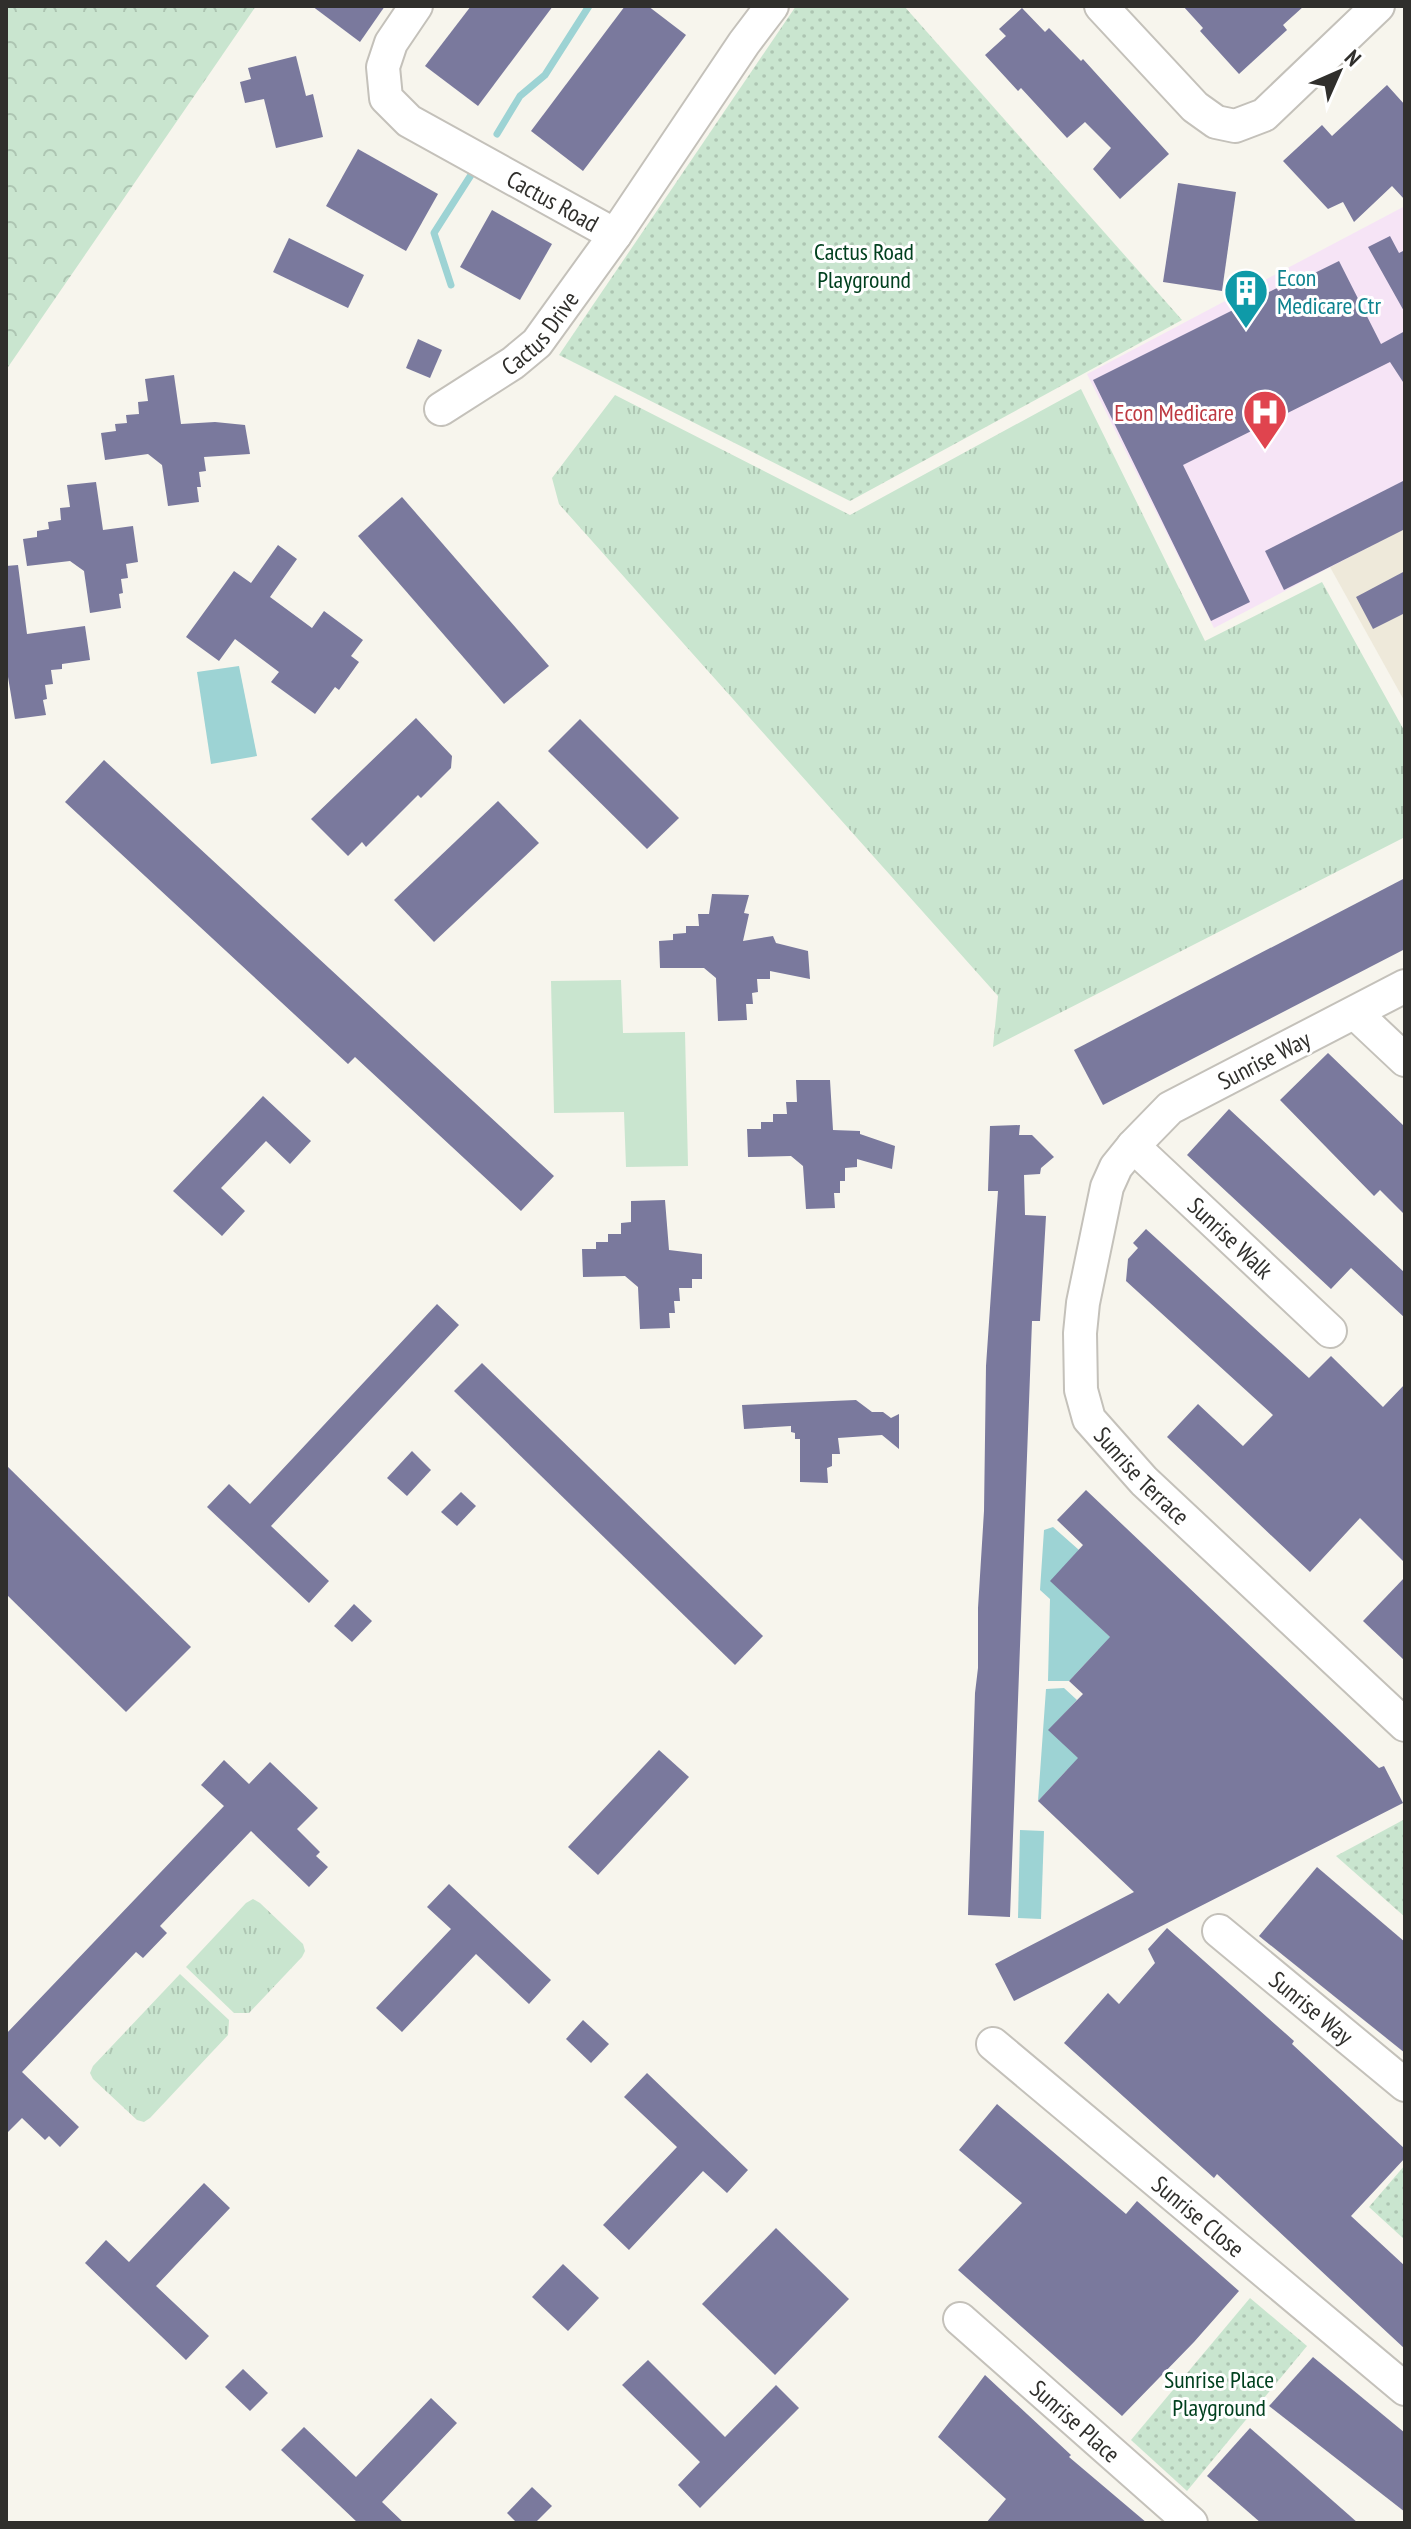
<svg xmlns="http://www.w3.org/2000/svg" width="1411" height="2529" font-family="'PT Sans Narrow',sans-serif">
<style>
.built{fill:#eee9da}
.industrial{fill:#f6e4f6}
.grass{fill:url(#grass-tufts)}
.forest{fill:url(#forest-crowns)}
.park{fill:url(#park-dots)}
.pitch{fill:#c9e5cf}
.water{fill:#9dd3d4}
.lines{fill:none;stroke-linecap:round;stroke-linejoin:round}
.stream{stroke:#9dd3d4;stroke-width:7}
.building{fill:#7a799d}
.minor-casing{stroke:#c4c1ba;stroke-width:36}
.minor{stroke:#fff;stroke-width:32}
.labels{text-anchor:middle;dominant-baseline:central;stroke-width:6;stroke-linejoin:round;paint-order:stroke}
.street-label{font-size:24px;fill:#302f2c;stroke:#fff}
.park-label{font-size:24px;fill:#00401e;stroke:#fff}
.culture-label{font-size:24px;fill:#0d838f;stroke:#fff;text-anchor:start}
.health-label{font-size:24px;fill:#be3a42;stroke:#fff;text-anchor:end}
</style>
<defs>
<pattern id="grass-tufts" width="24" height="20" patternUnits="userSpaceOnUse" patternTransform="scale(2)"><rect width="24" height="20" fill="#c9e5cf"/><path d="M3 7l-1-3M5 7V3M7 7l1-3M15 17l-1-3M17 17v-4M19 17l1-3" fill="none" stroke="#adc5b2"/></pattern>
<pattern id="forest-crowns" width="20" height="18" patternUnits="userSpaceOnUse" patternTransform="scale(2)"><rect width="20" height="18" fill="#c9e5cf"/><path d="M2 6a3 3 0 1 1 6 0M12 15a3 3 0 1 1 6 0" fill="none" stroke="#adc5b2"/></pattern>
<pattern id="park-dots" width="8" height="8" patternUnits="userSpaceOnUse" patternTransform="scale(2)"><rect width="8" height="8" fill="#c9e5cf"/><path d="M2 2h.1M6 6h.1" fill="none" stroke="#adc5b2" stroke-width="1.8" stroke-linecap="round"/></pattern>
</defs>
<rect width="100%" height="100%" fill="#f7f5ed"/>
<!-- built -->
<path class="built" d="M1405,528V702L1330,567Z"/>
<!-- industrial -->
<path class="industrial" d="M1405,206V528L1214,628L1087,374Z"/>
<!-- grass -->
<g class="grass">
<path d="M1081,389L1205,641L1322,582L1405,732V837L993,1047L998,996L559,504L552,478L615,395L850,515Z"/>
<path d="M253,1899L260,1903L303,1944L305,1951L302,1957L249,2013H234L186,1967L246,1903Z"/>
<path d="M180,1974L229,2020L228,2035L150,2118L144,2122L137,2120L93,2079L90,2073L93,2066Z"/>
</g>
<!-- forest -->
<path class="forest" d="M6,6H256L6,370Z"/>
<!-- park -->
<g class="park">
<path d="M796,6H904L1182,320L850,501L559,355Z"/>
<path d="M1405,1819V1917L1336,1856Z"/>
<path d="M1405,2165V2240L1369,2207Z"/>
<path d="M1250,2298L1307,2346L1187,2491L1131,2440Z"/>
</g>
<!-- pitch -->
<path class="pitch" d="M621,980L623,1033L685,1032L688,1166L626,1167L624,1112L554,1113L551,981Z"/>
<!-- water -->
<g class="water">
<path d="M239,666L257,756L211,764L197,672Z"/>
<path d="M1053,1527L1079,1550L1051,1581L1267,1786L1098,1650L1069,1681H1048L1050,1599L1040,1590L1044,1530Z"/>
<path d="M1064,1688L1077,1700L1049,1730L1165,1840L1067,1770L1038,1801L1046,1689Z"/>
<path d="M1020,1830L1044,1831L1041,1919L1018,1918Z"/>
</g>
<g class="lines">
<!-- stream -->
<g class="stream">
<path d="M497,134L520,96L545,75L589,6"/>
<path d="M451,285L434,233L471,175"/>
</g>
</g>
<!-- building -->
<g class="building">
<path d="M312,6H385L360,42Z"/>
<path d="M471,6H553L478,106L425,66Z"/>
<path d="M625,6H648L686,35L583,171L531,131Z"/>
<path d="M1183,6H1304L1283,25L1287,30L1239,74L1200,31L1203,28Z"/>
<path d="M1022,8L1045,32L1049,28L1081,61L1083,59L1169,154L1120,199L1093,169L1111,148L1085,122L1067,138L1021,88L1018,91L985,55L1006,36L999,29Z"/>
<path d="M296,56L306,96L313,94L323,137L276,148L264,99L245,103L240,82L251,79L248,68Z"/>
<path d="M1387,85L1405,105V200L1392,186L1354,222L1343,202L1328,209L1283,161L1322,125L1332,136Z"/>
<path d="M358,149L438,194L406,251L326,206Z"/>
<path d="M1178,183L1236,192L1222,291L1163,282Z"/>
<path d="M492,210L552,244L520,300L460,267Z"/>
<path d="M1390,236L1399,253L1405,250V313L1368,247Z"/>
<path d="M289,238L364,275L348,308L273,272Z"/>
<path d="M1339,261L1381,344L1405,331V385L1390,362L1183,465L1250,602L1211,621L1093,380L1277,288L1278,291Z"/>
<path d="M418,339L442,350L430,378L406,368Z"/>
<path d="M174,375L181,424L215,422L245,425L250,454L204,457L206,471L199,472L201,487H197L199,502L168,506L162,465L148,454L105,460L101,433L116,431L115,424L127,423L126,415L139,414L138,402L148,401L145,379Z"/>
<path d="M1405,480V529L1284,590L1265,551Z"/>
<path d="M96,482L103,530L133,526L138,562L126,564L128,578L121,579L123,593L119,594L121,608L90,613L84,571L70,561L27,566L23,539L37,537V531L49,529L48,522L61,520L60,508L70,507L67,485Z"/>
<path d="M402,497L549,666L504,704L358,536Z"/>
<path d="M278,545L297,559L270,597L312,628L324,611L363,640L351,656L359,662L339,690L335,687L315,714L271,682L279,672L235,639L219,661L186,637L234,571L251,583Z"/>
<path d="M18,565L27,634L85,626L90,660L62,664V669L51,670L53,684L45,685L47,699L43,700L46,715L15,719L8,677L6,675V566Z"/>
<path d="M1405,571V613L1373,629L1356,597Z"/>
<path d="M416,718L452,756L451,768L421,798L418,795L366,847L362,842L348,856L311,819Z"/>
<path d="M580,719L679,818L647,849L548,751Z"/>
<path d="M104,760L554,1176L521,1211L355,1057L348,1064L65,802Z"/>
<path d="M498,801L539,843L434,942L394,900Z"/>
<path d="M1405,878V949L1103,1105L1074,1050Z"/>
<path d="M712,894L749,895L744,913L749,914L743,941L773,936L776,943L808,951L810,979L770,971V979H757L758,992L752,993L753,1004H746L747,1020L718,1021L716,978L704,968H660L659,941L673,940V934L686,933V926H699L698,914H709Z"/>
<path d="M1328,1053L1405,1127V1215L1380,1190L1374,1196L1280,1100Z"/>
<path d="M796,1080H830L833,1130L860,1131V1134L895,1146L892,1169L857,1159V1167L845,1168V1181H840V1193H834L835,1208L806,1209L803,1166L791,1156L748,1157L747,1129H761V1122H773V1114H787L786,1102H797Z"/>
<path d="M263,1096L311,1141L290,1164L266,1141L221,1188L245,1211L222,1236L173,1191Z"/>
<path d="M1229,1109L1405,1273V1318L1351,1268L1331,1289L1187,1155Z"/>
<path d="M1020,1125L1019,1135H1032L1054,1157L1041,1168L1040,1174L1024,1175L1025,1215L1046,1216L1040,1321H1032L1010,1917L968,1915L975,1693L978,1668V1608L984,1511L986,1366L998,1191H988L990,1126Z"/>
<path d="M665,1200L669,1250L702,1254V1279H692V1288H679L680,1301H674L675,1313H669L670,1328L640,1329L638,1287L625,1276L583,1277L582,1249H596V1242H608V1234H621V1223L631,1222V1201Z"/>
<path d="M1146,1229L1309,1378L1331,1356L1383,1407L1405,1384V1563L1360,1518L1310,1572L1167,1437L1198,1404L1243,1446L1273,1415L1126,1281L1128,1259L1138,1248L1133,1243Z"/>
<path d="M437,1304L459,1325L271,1526L329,1581L309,1603L207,1507L229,1484L250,1504Z"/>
<path d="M482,1363L763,1636L735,1665L454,1391Z"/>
<path d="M856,1400L872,1412H883L891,1418L899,1414V1449L882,1435L838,1438L840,1454H832V1466L827,1468L828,1483L800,1482V1439H795V1433L791,1432V1426L744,1429L742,1405Z"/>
<path d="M412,1451L431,1470L407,1496L387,1478Z"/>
<path d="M6,1465L191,1647L126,1712L6,1594Z"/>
<path d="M1086,1490L1379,1768L1384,1766L1403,1803L1014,2001L995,1964L1134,1892L1038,1801L1078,1758L1048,1730L1083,1694L1069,1681L1110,1637L1050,1581L1083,1545L1057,1520Z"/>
<path d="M461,1492L476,1506L457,1526L441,1512Z"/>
<path d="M1405,1577V1661L1363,1621Z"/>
<path d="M354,1604L372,1621L352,1642L334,1626Z"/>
<path d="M659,1750L689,1777L598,1875L568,1847Z"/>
<path d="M224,1760L249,1784L270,1762L318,1808L297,1829L320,1852L316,1856L328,1867L309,1887L251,1831L160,1926L167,1933L143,1958L136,1952L22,2072L79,2127L60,2147L49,2136L45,2140L22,2118L6,2134V2034L224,1806L201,1785Z"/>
<path d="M1317,1867L1405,1942V2053L1259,1936Z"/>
<path d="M449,1884L551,1980L529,2004L476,1954L402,2032L376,2008L451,1929L427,1907Z"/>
<path d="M1167,1928L1294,2041L1292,2044L1405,2149V2158L1351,2216L1405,2266V2349L1217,2174L1214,2178L1064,2043L1108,1993L1119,2004L1155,1963L1148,1949Z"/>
<path d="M583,2020L609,2044L591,2063L566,2039Z"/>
<path d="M647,2073L748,2170L727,2193L703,2171L629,2250L603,2225L677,2147L624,2097Z"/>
<path d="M997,2104L1126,2214L1137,2201L1239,2291L1194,2342L1122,2416L958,2270L1022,2203L959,2150Z"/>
<path d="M204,2183L230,2208L156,2286L209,2336L186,2360L85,2263L106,2240L129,2262Z"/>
<path d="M776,2228L849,2299L775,2375L702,2304Z"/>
<path d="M563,2264L599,2298L568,2331L532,2297Z"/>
<path d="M1313,2357L1405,2433V2512L1269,2406Z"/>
<path d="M648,2360L725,2437L776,2385L799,2408L700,2508L678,2485L700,2462L622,2385Z"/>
<path d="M243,2369L268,2393L250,2411L225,2387Z"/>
<path d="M985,2375L1071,2455L1069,2457L1147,2523H986L1006,2499L938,2437Z"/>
<path d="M431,2398L457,2423L382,2502L404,2523H358L281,2450L304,2427L356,2477Z"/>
<path d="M1250,2428L1358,2523H1261L1207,2476Z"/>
<path d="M532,2487L552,2506L535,2523H517L507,2513Z"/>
</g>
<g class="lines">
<!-- minor casing -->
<g class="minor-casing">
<g id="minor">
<path id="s1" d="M416,6L391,43L383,67L386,98L409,121L615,235"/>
<path d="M1101,6L1195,107L1216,122L1235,126L1264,115L1378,6"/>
<path id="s2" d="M441,409L513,363L537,343L615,235L744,43L772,6"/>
<path id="s3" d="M1405,986L1170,1108L1133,1146L1116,1167L1107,1187L1083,1303L1080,1333L1081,1390L1089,1419L1144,1481L1405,1725"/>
<path d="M1355,1013L1405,1060"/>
<path id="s4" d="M1133,1146L1330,1331"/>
<path id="s5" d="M1219,1931L1405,2085"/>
<path id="s6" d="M993,2044L1405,2389"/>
<path id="s7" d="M960,2319L1191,2523"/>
</g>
</g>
<!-- minor -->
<use href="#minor" class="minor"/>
</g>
<!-- icons -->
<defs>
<g id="building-pin" transform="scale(2.3)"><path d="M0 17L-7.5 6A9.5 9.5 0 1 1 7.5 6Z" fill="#0f9aa8" stroke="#fff"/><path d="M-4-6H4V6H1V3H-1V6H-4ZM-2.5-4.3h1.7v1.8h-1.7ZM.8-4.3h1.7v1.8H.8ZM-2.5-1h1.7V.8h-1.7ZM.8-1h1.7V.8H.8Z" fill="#fff"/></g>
<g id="hospital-pin" transform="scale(2.3)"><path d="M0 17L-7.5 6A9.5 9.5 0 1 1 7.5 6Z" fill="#e0444e" stroke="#fff"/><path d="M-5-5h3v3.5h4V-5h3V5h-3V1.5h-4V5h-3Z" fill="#fff"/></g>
</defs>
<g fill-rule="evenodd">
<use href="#building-pin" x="1246" y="291"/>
<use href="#hospital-pin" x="1265" y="412"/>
</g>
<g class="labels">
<!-- street labels -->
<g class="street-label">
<text stroke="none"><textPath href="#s1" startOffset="298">Cactus Road</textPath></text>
<text stroke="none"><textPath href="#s2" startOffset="126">Cactus Drive</textPath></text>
<text transform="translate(1264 1060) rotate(-27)">Sunrise Way</text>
<text stroke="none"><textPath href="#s4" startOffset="134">Sunrise Walk</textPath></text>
<text stroke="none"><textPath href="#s3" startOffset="680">Sunrise Terrace</textPath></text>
<text stroke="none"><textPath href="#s5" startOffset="120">Sunrise Way</textPath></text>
<text stroke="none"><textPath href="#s6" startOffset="268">Sunrise Close</textPath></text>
<text stroke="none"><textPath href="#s7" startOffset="154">Sunrise Place</textPath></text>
</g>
<!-- park labels -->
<g class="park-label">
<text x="864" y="251">Cactus Road<tspan x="864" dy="28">Playground</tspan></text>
<text x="1219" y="2379">Sunrise Place<tspan x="1219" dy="28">Playground</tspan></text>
</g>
<!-- culture labels -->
<g class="culture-label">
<text x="1277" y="277">Econ<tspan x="1277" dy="28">Medicare Ctr</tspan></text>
</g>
<!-- health labels -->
<g class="health-label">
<text x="1234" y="412">Econ Medicare</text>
</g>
</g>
<!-- border -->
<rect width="1411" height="2529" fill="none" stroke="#302f2c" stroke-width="16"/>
<!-- north arrow -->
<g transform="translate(1339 72) rotate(45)" stroke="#ffffff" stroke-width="6" paint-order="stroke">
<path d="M0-6L14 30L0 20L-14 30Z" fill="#302f2c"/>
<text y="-12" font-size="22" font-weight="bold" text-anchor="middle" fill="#302f2c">N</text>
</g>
</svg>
